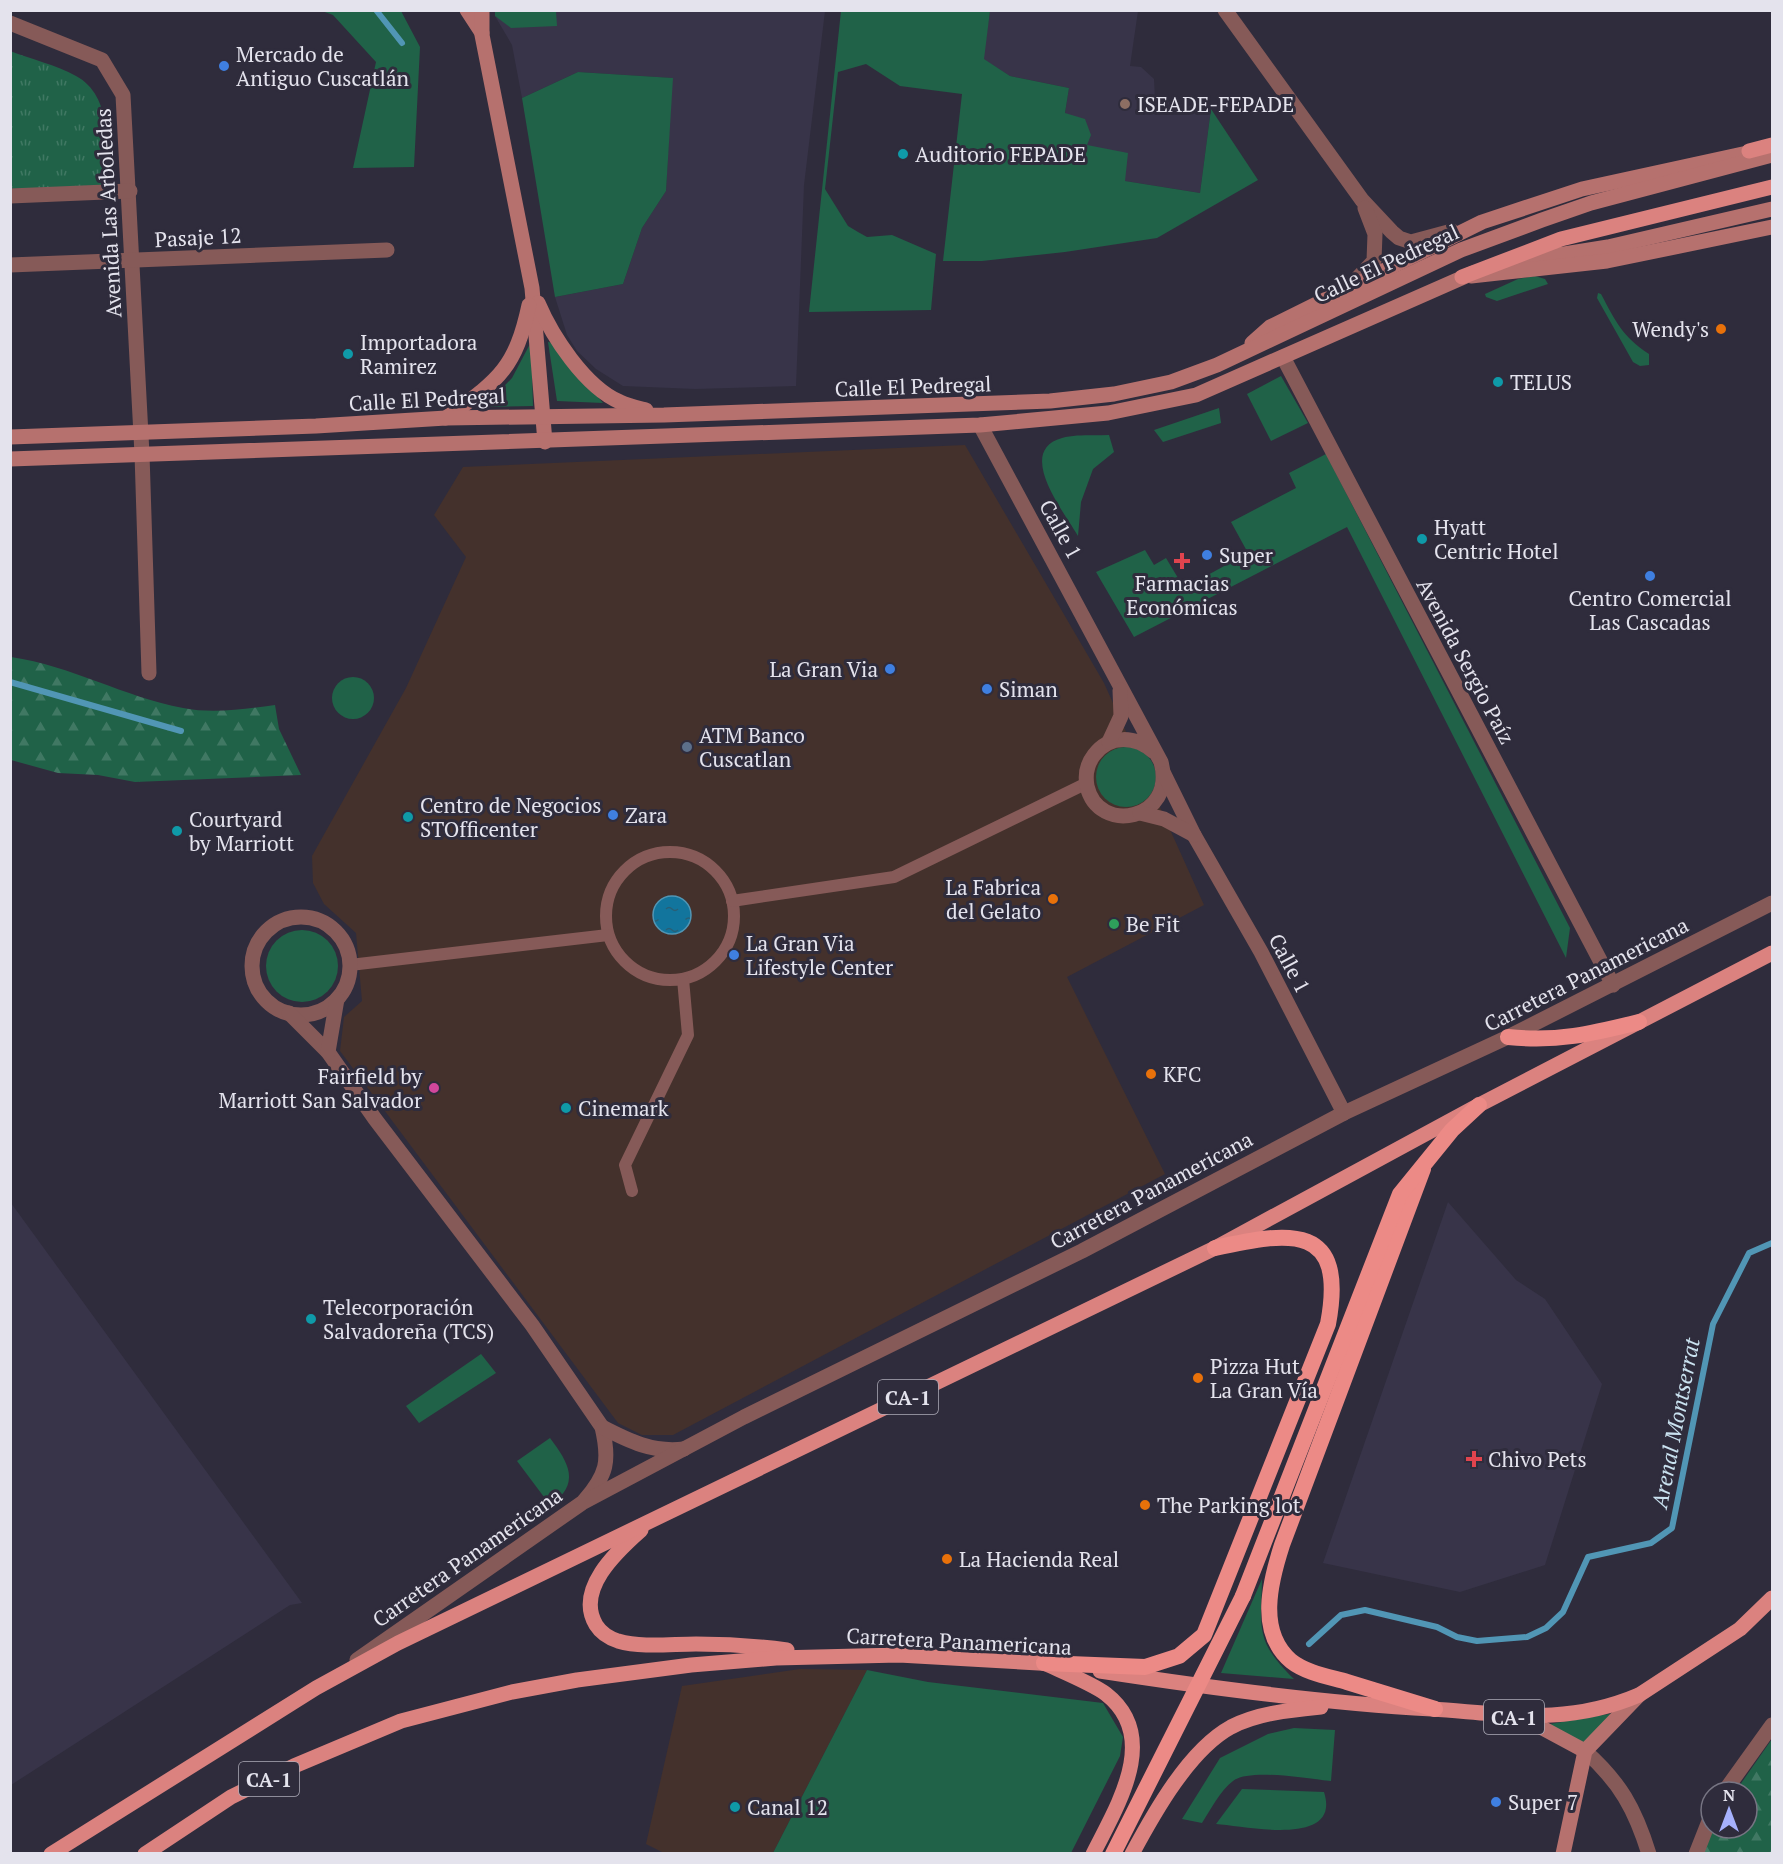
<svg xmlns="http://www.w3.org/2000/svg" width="1783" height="1864" font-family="'PT Serif',serif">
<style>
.commercial{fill:#44312c}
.built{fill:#383449}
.green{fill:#206248}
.forest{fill:url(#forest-firs)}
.park{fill:url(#park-tufts)}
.water{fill:url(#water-ripples);stroke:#5196b5;stroke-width:1.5}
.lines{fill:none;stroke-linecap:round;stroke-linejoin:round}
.stream{stroke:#5196b5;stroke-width:6}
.pedestrian{stroke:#865a58;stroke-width:12}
.minor{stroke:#865a58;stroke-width:15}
.tertiary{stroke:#865a58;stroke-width:15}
.secondary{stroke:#b6716e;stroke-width:15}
.primary{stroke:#db827f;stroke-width:15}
.trunk{stroke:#ec8a86;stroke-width:16}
.trunk-bridge{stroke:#ec8a86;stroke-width:16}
.shop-dot{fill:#3f7fe0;stroke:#2f2c3c;stroke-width:2}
.education-dot{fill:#8d6e63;stroke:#2f2c3c;stroke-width:2}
.culture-dot{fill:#0f9aa8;stroke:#2f2c3c;stroke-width:2}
.food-dot{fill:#e8710a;stroke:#2f2c3c;stroke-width:2}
.health-dot{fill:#e0444e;stroke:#2f2c3c;stroke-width:2}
.service-dot{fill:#5c6f8a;stroke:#2f2c3c;stroke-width:2}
.leisure-dot{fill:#2e9e5b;stroke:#2f2c3c;stroke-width:2}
.hotel-dot{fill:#d1479c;stroke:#2f2c3c;stroke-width:2}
.labels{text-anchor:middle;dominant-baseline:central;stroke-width:6;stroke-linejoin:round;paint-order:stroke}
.shield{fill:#2f2c3c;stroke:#aeacb8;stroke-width:1.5}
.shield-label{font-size:20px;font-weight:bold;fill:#e4e3ed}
.poi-label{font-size:21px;fill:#e4e3ed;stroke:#2f2c3c;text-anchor:start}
.street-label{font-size:21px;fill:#e4e3ed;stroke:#2f2c3c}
.water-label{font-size:22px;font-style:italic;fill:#cae2f0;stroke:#2f2c3c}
</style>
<defs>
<pattern id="forest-firs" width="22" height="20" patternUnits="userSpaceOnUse" patternTransform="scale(1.5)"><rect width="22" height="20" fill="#206248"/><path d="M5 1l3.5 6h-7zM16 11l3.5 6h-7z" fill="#407863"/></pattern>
<pattern id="park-tufts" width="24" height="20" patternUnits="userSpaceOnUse" patternTransform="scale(1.5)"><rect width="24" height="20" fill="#206248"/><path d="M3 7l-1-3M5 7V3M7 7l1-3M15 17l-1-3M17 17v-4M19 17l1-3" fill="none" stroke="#407863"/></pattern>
<pattern id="water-ripples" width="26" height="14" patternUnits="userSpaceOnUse" patternTransform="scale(1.5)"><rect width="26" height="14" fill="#12759d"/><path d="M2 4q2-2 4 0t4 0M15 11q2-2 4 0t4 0" fill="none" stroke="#285f76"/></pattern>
</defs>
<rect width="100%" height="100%" fill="#2f2c3c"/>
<!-- commercial -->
<g class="commercial">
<path d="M965,445L1104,683L1204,905L1067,977L1165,1174L673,1435H642L618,1423L340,1051L344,1017L362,1001L356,933L324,904L313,883L312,856L406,688L466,557L434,515L463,467Z"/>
<path d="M800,1669L867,1670L773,1853H664L646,1844L682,1686Z"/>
</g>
<!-- built -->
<g class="built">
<path d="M495,11H825L804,185L796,386L695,389L623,386L596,369L577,351L567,335L555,297L623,284L642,228L666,191L672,78L578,72L522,98L512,45L495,16Z"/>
<path d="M990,11H1138L1130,66L1141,67L1154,79L1155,100L1211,109L1200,193L1125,181L1087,145L1065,113L1069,88L1010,76L983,59Z"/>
<path d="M1448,1202L1516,1280L1545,1299L1602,1384L1545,1565L1460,1592L1323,1563Z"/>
<path d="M11,1203L302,1603L290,1605L11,1785Z"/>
</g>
<!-- green -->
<g class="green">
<path d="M322,11H401L420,47L414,167L353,168L376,62L333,15Z"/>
<path d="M495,11H556L557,26L511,28L495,16Z"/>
<path d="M841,11H990L984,59L1010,76L1069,88L1065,113L1085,119L1091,135L1087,145L1128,153L1125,181L1200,193L1211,109L1258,180L1157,238L1065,252L982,261H943L962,94L900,86L866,64L838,72L825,189L848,226L858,232L867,237L892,235L936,254L931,310L809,312Z"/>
<path d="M578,72L673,78L666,191L642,228L623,284L555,297L522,98Z"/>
<path d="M1535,276L1545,279L1548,284L1497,301L1486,297L1485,294L1518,279Z"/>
<path d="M1598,293L1601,294C1616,322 1622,336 1649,354V365L1640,366L1633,362L1597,298Z"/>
<path d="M531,342L533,406L484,407L512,378Z"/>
<path d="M548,342L553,343L603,403L557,401Z"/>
<path d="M1281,376L1308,423L1271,441L1247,394Z"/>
<path d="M1219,408L1221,423L1163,442L1154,430Z"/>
<path d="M1109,435L1114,452L1093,469L1081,502L1078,536C1064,512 1015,451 1062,438C1076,434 1094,436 1109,435Z"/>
<path d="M1326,454L1570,928L1566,958L1347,527L1134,637L1096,572L1145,550L1154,565L1166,558L1184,588L1248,553L1231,522L1296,488L1289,473Z"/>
<circle cx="353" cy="698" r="21"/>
<circle cx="1126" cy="777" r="30"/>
<circle cx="302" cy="966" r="36"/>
<path d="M481,1354L496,1373L419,1423L406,1406Z"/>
<path d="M550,1438C569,1463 581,1484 550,1505L517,1461Z"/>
<path d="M1262,1579C1261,1630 1255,1641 1294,1679L1221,1673Z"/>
<path d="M867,1670L928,1682L1103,1703L1123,1737L1120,1756L1071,1853H773Z"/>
<path d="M1621,1712C1612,1742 1599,1753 1569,1737C1562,1733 1555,1730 1550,1724Z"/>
<path d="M1294,1728L1335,1730L1331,1781C1310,1779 1249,1768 1233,1781C1220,1791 1211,1809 1202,1823L1182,1819L1220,1758L1268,1734Z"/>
<path d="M1242,1789L1324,1792C1342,1848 1245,1826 1216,1824Z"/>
</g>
<!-- forest -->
<g class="forest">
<path d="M11,657C72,666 124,697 183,708C213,714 245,709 275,705L279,729L301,775L135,782L98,775L58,773L11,760Z"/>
<path d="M1772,1739V1853L1702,1854L1714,1828H1747V1792H1735Z"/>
</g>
<!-- park -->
<path class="park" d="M10,51C31,59 56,65 76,76C113,96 107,149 109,185L11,189Z"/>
<!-- water -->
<circle class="water" cx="672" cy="915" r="19"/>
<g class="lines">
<!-- stream -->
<g class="stream">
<path d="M376,10L402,43"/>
<path d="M10,682L181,731"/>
<path d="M1309,1644L1341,1615L1365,1610L1437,1627L1457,1637L1477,1641L1527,1637L1546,1628L1563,1612L1588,1557L1651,1543L1672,1528L1713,1324L1749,1253L1772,1243"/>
</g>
<!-- pedestrian -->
<g class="pedestrian">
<circle cx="670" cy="916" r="64"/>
<path d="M732,901L894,877L1087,783"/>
<path d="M350,965L608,935"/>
<path d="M632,1191L625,1165L688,1035L683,979"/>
</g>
<!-- minor -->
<g class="minor">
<path d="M10,23L102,60L123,95L142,454L149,673"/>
<path d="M10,196L130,191"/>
<path d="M10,265L387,250"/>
<path d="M1283,357L1613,985"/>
<path d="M980,425L1161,762C1177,820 1098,836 1087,786C1085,775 1087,764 1094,755C1110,734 1136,736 1154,752"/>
<path d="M1109,742L1121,716L1120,690"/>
<path d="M1164,774L1194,835L1261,952L1344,1113"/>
<path d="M1140,813L1164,819L1194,835"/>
<circle cx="301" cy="966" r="49"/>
<path d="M289,1013L328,1052L375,1119L532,1325L602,1427C610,1461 607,1475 584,1501"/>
<path d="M328,1052L337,999"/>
<path d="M602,1427C629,1441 653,1453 684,1449"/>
<path d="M1585,1751C1620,1782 1635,1809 1649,1854"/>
<path d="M1724,1792L1772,1725"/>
<path d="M1696,1854L1711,1816"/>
</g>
<!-- tertiary -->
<g class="tertiary">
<path d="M1225,10L1362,200L1392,232L1399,238L1411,242L1452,231"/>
<path d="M1352,284L1374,261L1375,234L1365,208"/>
<path d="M357,1660L582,1503L744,1417L1082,1251L1344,1113L1508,1037L1772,903"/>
</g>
<!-- secondary -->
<g class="secondary">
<path d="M467,10L482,33"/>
<path d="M482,10V35L532,288L545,442"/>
<path d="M1507,263L1608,247L1772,209"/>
<path d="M1471,276L1607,261L1772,227"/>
<path d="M538,303C552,336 585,387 620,402C628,406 638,408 646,410"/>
<path d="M1252,343L1270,327L1482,222L1582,189L1761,150"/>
<path d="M446,418C498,380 515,370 529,305"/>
<path d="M10,437L316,426L446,418L664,415L1050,401L1114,394L1171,382L1217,365L1461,250L1542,220L1591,203L1772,155"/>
<path d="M10,459L980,425L1108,413L1196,395L1473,273"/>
<path d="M1515,1718L1533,1723L1585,1751"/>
<path d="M1563,1854L1585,1751L1639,1695"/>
</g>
<!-- primary -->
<g class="primary">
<path d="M1749,151L1772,145"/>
<path d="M1462,277L1561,239L1772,187"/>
<path d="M641,1530C616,1552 575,1590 596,1625C601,1633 609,1638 618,1641C642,1648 671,1644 696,1644C726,1644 757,1646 787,1650"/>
<path d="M1044,1663C1061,1671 1093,1684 1106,1694C1161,1737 1117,1806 1093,1854"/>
<path d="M1100,1671C1210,1688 1321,1703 1432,1709C1507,1714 1566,1726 1639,1695L1740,1629L1772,1598"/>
<path d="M51,1854L316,1688L398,1643L1215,1248L1479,1105L1772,953"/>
<path d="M145,1854L231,1797L294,1766L401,1721L512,1692L577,1680L691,1665L776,1658L899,1655L1056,1664"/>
<path d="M1132,1854C1154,1813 1189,1750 1231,1727C1258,1713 1291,1710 1321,1707"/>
</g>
<!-- trunk -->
<g class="trunk">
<path d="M1508,1037C1557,1042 1591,1034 1639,1022"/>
<path d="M1423,1169L1282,1545C1270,1582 1257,1632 1291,1661C1306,1673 1330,1677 1347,1682C1377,1691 1406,1700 1435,1709"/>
<path d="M1243,1596L1400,1194L1452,1130L1479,1105"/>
<path d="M1044,1663L1145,1667L1179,1656L1204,1635L1328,1324C1347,1223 1291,1231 1215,1248"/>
</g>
<!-- trunk-bridge -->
<path class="trunk-bridge" d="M1113,1854L1243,1596"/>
</g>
<!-- markers -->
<g class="shop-dot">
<circle cx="224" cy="66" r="6"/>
<circle cx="1207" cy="555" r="6"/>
<circle cx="1650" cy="576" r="6"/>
<circle cx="890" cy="669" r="6"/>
<circle cx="987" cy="689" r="6"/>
<circle cx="613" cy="815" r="6"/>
<circle cx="734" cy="955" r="6"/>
<circle cx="1496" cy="1802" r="6"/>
</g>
<circle class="education-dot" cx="1125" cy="104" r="6"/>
<g class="culture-dot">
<circle cx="903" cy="154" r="6"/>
<circle cx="348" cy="354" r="6"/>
<circle cx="1498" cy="382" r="6"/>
<circle cx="1422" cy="539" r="6"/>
<circle cx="408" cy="817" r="6"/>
<circle cx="177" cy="831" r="6"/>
<circle cx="566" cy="1108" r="6"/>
<circle cx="311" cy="1319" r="6"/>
<circle cx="735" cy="1807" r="6"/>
</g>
<g class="food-dot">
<circle cx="1721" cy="329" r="6"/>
<circle cx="1053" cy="899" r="6"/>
<circle cx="1151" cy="1074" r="6"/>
<circle cx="1198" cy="1378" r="6"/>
<circle cx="1145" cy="1505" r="6"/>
<circle cx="947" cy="1559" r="6"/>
</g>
<g class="health-dot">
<path d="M1179 552h6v6h6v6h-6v6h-6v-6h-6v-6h6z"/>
<path d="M1471 1450h6v6h6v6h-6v6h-6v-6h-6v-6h6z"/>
</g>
<circle class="service-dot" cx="687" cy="747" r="6"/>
<circle class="leisure-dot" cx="1114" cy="924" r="6"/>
<circle class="hotel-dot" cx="434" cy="1088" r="6"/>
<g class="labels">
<!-- shield labels -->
<g class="shield">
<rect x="878" y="1380" width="60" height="34" rx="4.5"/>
<rect x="1484" y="1700" width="60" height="34" rx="4.5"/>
<rect x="239" y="1762" width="60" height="34" rx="4.5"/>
</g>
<g class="shield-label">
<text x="908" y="1397">CA-1</text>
<text x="1514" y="1717">CA-1</text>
<text x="269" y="1779">CA-1</text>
</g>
<!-- poi labels -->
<g class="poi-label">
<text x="236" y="54">Mercado de<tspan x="236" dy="24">Antiguo Cuscatlán</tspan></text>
<text x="1137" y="104">ISEADE-FEPADE</text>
<text x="915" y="154">Auditorio FEPADE</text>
<text x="1709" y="329" text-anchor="end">Wendy's</text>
<text x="360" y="342">Importadora<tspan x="360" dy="24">Ramirez</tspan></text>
<text x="1510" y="382">TELUS</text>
<text x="1434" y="527">Hyatt<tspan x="1434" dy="24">Centric Hotel</tspan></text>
<text x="1219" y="555">Super</text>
<text x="1182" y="583" text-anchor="middle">Farmacias<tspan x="1182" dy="24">Económicas</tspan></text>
<text x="1650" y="598" text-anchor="middle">Centro Comercial<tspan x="1650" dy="24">Las Cascadas</tspan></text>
<text x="878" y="669" text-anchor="end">La Gran Via</text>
<text x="999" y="689">Siman</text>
<text x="699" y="735">ATM Banco<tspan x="699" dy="24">Cuscatlan</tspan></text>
<text x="420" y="805">Centro de Negocios<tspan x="420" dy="24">STOfficenter</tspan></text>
<text x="625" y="815">Zara</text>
<text x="189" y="819">Courtyard<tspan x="189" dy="24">by Marriott</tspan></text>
<text x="1041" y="887" text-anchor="end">La Fabrica<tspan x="1041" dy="24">del Gelato</tspan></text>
<text x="1126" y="924">Be Fit</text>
<text x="746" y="943">La Gran Via<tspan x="746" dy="24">Lifestyle Center</tspan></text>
<text x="1163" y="1074">KFC</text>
<text x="422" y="1076" text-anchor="end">Fairfield by<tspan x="422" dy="24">Marriott San Salvador</tspan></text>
<text x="578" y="1108">Cinemark</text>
<text x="323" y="1307">Telecorporación<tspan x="323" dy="24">Salvadoreña (TCS)</tspan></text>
<text x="1210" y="1366">Pizza Hut<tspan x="1210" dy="24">La Gran Vía</tspan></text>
<text x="1488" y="1459">Chivo Pets</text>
<text x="1157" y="1505">The Parking lot</text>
<text x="959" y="1559">La Hacienda Real</text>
<text x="1508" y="1802">Super 7</text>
<text x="747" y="1807">Canal 12</text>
</g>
<!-- street labels -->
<g class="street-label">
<text transform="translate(108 213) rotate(-93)">Avenida Las Arboledas</text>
<text transform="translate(198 237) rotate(-3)">Pasaje 12</text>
<text transform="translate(1386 263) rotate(-25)">Calle El Pedregal</text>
<text transform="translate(913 386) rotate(-2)">Calle El Pedregal</text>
<text transform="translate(427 399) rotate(-3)">Calle El Pedregal</text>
<text transform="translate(1061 529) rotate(61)">Calle 1</text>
<text transform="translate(1466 661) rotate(62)">Avenida Sergio Paíz</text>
<text transform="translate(1290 963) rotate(62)">Calle 1</text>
<text transform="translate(1586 974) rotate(-27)">Carretera Panamericana</text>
<text transform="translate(1151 1190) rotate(-28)">Carretera Panamericana</text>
<text transform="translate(467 1557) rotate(-35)">Carretera Panamericana</text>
<text transform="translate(959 1641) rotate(3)">Carretera Panamericana</text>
</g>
<!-- water labels -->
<g class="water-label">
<text transform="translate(1675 1423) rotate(-79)">Arenal Montserrat</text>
</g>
</g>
<!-- border -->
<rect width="1783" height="1864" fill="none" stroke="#e4e3ed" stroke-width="24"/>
<!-- north arrow -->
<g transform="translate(1729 1810)"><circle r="28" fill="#2f2c3c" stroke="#777583" stroke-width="1.5"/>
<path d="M0-4.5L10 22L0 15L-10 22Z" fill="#a6b1fc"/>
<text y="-9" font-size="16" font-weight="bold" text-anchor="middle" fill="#e4e3ed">N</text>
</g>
</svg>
